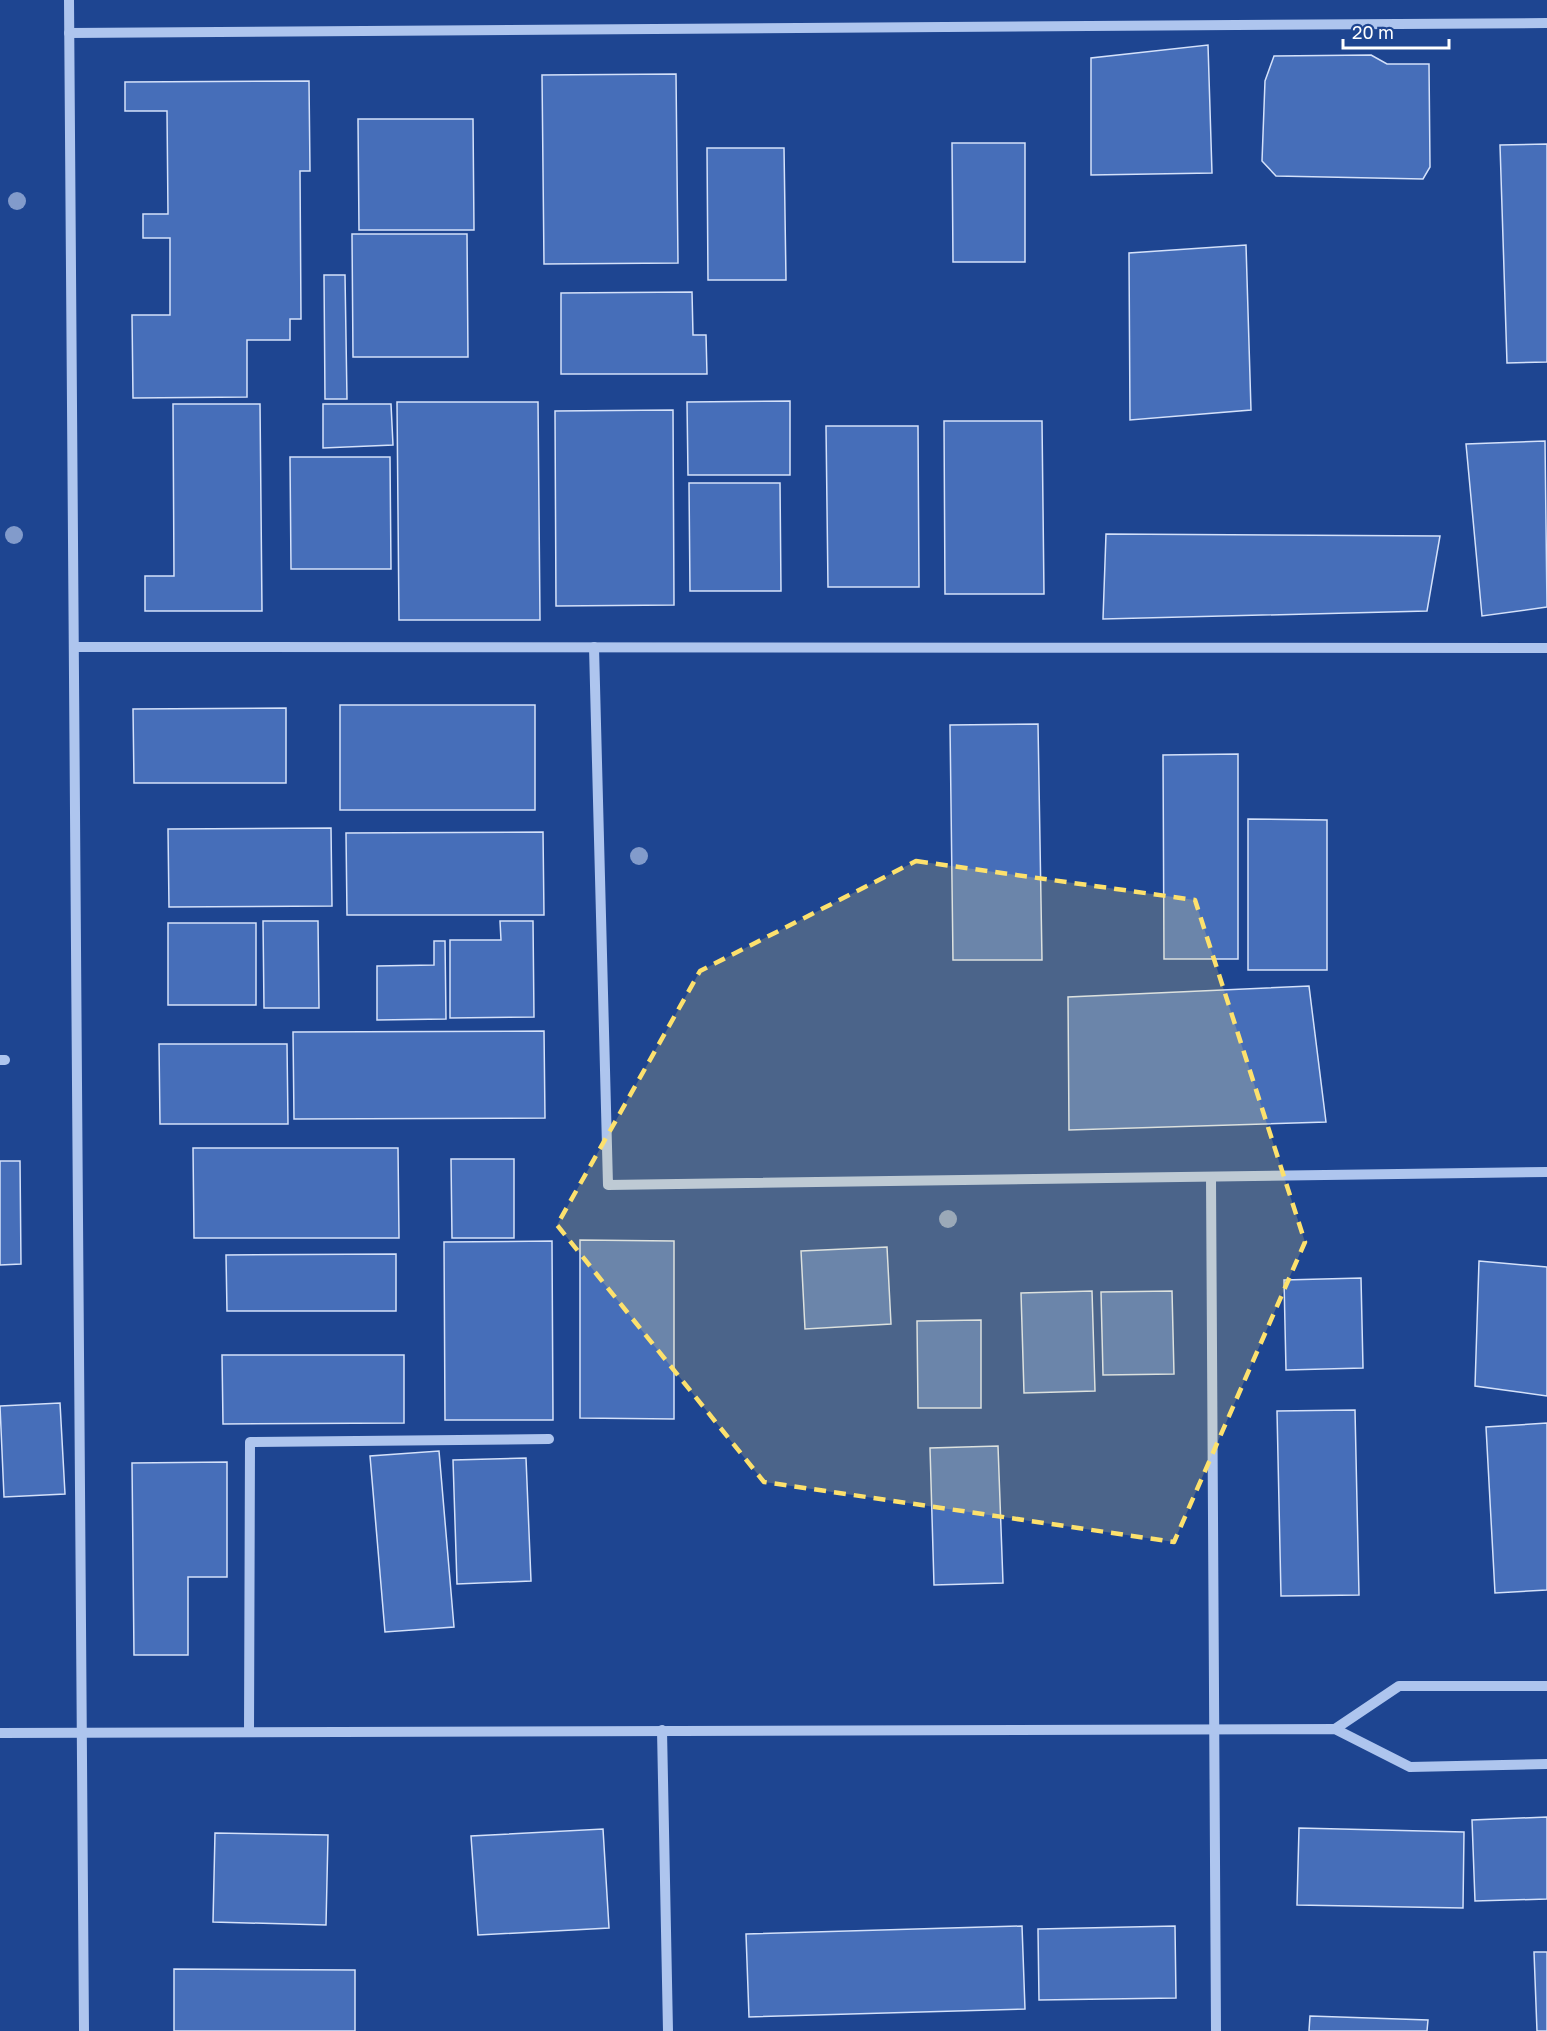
<svg xmlns="http://www.w3.org/2000/svg" width="1547" height="2031" font-family="'Golos Text',sans-serif">
<style>
.building{fill:#466eb9;stroke:#d4e1fa;stroke-width:1.5}
.lines{fill:none;stroke-linecap:round;stroke-linejoin:round}
.minor{stroke:#aec5ee;stroke-width:10}
.tree{fill:#829bcb}
.marked{fill:#fde16d;fill-opacity:0.2;stroke:#fde16d;stroke-width:4.5;stroke-dasharray:12 8;stroke-linejoin:round}
</style>
<rect width="100%" height="100%" fill="#1e4591"/>
<!-- building -->
<g class="building">
<path d="M1208,45L1212,173L1091,175V58Z"/>
<path d="M1371,55L1387,64H1429L1430,167L1423,179L1276,176L1262,161L1265,81L1274,56Z"/>
<path d="M676,74L678,263L544,264L542,75Z"/>
<path d="M309,81L310,171H300L301,319H290V340H247V397L133,398L132,315H170V238H143V214H168L167,111H125V82Z"/>
<path d="M358,119H473L474,230H359Z"/>
<path d="M952,143H1025V262H953Z"/>
<path d="M1547,144V362L1507,363L1500,145Z"/>
<path d="M707,148H784L786,280H708Z"/>
<path d="M352,234H467L468,357H353Z"/>
<path d="M1246,245L1251,410L1130,420L1129,253Z"/>
<path d="M324,275H345L347,399H325Z"/>
<path d="M692,292L693,335H706L707,374H561V293Z"/>
<path d="M790,401V475H688L687,402Z"/>
<path d="M397,402H538L540,620H399Z"/>
<path d="M173,404H260L262,611H145V576H174Z"/>
<path d="M323,404H391L393,445L323,448Z"/>
<path d="M673,410L674,605L556,606L555,411Z"/>
<path d="M944,421H1042L1044,594H945Z"/>
<path d="M826,426H918L919,587H828Z"/>
<path d="M1545,441L1547,607L1482,616L1466,444Z"/>
<path d="M290,457H390L391,569H291Z"/>
<path d="M689,483H780L781,591H690Z"/>
<path d="M1106,534L1440,536L1427,611L1103,619Z"/>
<rect x="340" y="705" width="195" height="105"/>
<path d="M286,708V783H134L133,709Z"/>
<path d="M1038,724L1042,960H953L950,725Z"/>
<path d="M1238,754V959H1164L1163,755Z"/>
<path d="M1248,819L1327,820V970H1248Z"/>
<path d="M331,828L332,906L169,907L168,829Z"/>
<path d="M543,832L544,915H347L346,833Z"/>
<path d="M263,921H318L319,1008H264Z"/>
<path d="M500,921H533L534,1017L450,1018V940H501Z"/>
<rect x="168" y="923" width="88" height="82"/>
<path d="M434,941H445L446,1019L377,1020V966L434,965Z"/>
<path d="M1309,986L1326,1122L1069,1130L1068,997Z"/>
<path d="M544,1031L545,1118L294,1119L293,1032Z"/>
<path d="M159,1044H287L288,1124H160Z"/>
<path d="M193,1148H398L399,1238H194Z"/>
<path d="M451,1159H514V1238H452Z"/>
<path d="M0,1161H20L21,1264L0,1265Z"/>
<path d="M580,1240L674,1241V1419L580,1418Z"/>
<path d="M552,1241L553,1420H445L444,1242Z"/>
<path d="M887,1247L891,1324L805,1329L801,1251Z"/>
<path d="M396,1254V1311H227L226,1255Z"/>
<path d="M1479,1261L1547,1267V1396L1475,1386Z"/>
<path d="M1361,1278L1363,1368L1286,1370L1284,1280Z"/>
<path d="M1092,1291L1095,1391L1024,1393L1021,1293Z"/>
<path d="M1172,1291L1174,1374L1103,1375L1101,1292Z"/>
<path d="M981,1320V1408H918L917,1321Z"/>
<path d="M222,1355H404V1423L223,1424Z"/>
<path d="M60,1403L65,1494L4,1497L0,1406Z"/>
<path d="M1355,1410L1359,1595L1281,1596L1277,1411Z"/>
<path d="M1547,1423V1590L1495,1593L1486,1427Z"/>
<path d="M998,1446L1003,1583L934,1585L930,1448Z"/>
<path d="M439,1451L454,1627L385,1632L370,1456Z"/>
<path d="M526,1458L531,1581L457,1584L453,1460Z"/>
<path d="M227,1462V1577H188V1655H134L132,1463Z"/>
<path d="M1547,1817V1899L1475,1901L1472,1820Z"/>
<path d="M1299,1828L1464,1832L1463,1908L1297,1905Z"/>
<path d="M603,1829L609,1928L478,1935L471,1836Z"/>
<path d="M215,1833L328,1835L326,1925L213,1922Z"/>
<path d="M1022,1926L1025,2009L749,2017L746,1934Z"/>
<path d="M1175,1926L1176,1998L1039,2000L1038,1929Z"/>
<path d="M1534,1952H1547V2031H1537Z"/>
<path d="M174,1969L355,1970V2031H174Z"/>
<path d="M1310,2016L1428,2020L1427,2031H1309Z"/>
</g>
<g class="lines">
<!-- minor -->
<g class="minor">
<path d="M69,0L84,2031"/>
<path d="M69,33L1547,23"/>
<path d="M74,647L1547,648"/>
<path d="M594,647L608,1185L1547,1172"/>
<path d="M0,1060H5"/>
<path d="M1211,1177L1216,2031"/>
<path d="M1335,1729L1399,1686H1547"/>
<path d="M662,1730L668,2031"/>
<path d="M249,1732L250,1442L549,1439"/>
<path d="M0,1733L1335,1729L1410,1767L1547,1764"/>
</g>
</g>
<!-- trees -->
<g class="tree">
<circle cx="17" cy="201" r="9"/>
<circle cx="14" cy="535" r="9"/>
<circle cx="639" cy="856" r="9"/>
<circle cx="948" cy="1219" r="9"/>
</g>
<!-- marked area -->
<path class="marked" d="M916,861L1195,900L1305,1242L1174,1542L764,1482L557,1225L700,971Z"/>
<!-- scale -->
<path d="M1343 39v9h106v-9" fill="none" stroke="#ffffff" stroke-width="3"/>
<text x="1352" y="39" font-size="18" fill="#ffffff" stroke="#1e4591" stroke-width="4.5" paint-order="stroke">20 m</text>
</svg>
